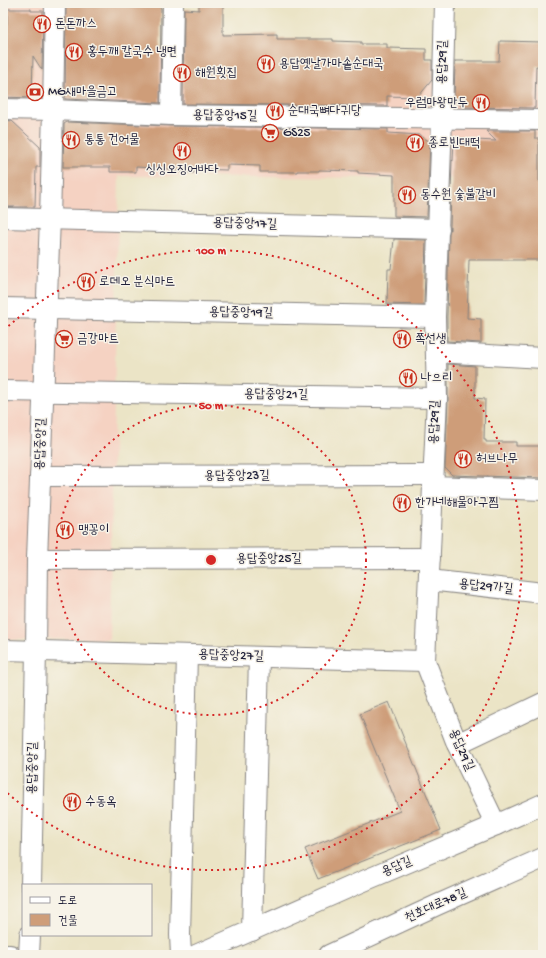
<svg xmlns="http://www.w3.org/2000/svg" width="546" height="958" font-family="'Gochi Hand','Poor Story',sans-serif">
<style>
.built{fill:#f5d2c2}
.building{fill:#ce9d79}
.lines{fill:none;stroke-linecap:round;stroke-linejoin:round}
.street-casing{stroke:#868380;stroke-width:22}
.street{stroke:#fff;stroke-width:20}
.ring{fill:none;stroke:#d62828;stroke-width:2;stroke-dasharray:2 4}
.labels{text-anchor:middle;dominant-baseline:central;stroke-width:3;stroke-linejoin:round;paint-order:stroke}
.poi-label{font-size:13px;fill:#22223b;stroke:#f7f3e8;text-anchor:start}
.street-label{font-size:13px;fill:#22223b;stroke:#f7f3e8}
.centre{fill:#d62828;stroke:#f7f3e8;stroke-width:2}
.ring-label{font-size:12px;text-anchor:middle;font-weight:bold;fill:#d62828;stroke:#f7f3e8;stroke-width:3;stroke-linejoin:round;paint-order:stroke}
</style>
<rect width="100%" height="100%" fill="#f7f3e8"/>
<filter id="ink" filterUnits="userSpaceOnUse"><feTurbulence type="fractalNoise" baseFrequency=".025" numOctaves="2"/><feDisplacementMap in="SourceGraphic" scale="8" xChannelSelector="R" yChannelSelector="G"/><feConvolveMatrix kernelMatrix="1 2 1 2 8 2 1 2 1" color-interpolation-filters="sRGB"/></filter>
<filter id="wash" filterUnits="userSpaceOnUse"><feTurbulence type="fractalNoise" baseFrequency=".012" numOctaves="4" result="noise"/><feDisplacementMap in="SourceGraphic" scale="16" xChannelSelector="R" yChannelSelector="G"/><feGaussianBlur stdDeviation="0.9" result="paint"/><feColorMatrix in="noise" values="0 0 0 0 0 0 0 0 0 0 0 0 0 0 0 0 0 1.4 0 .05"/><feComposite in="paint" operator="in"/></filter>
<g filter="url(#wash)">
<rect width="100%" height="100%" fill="#ebe4c6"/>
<!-- built -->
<path class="built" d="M3,3H117L116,47L543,69V179L119,176L109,639L3,640Z"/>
<g id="blocks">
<!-- building -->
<g class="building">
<path d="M66,3H160V8H161L160,103L65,99Z"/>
<path d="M199,3H223V35L277,34V39H333V41L361,42V44H387V48L426,49V60H432V80L418,97L387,96V106L183,104L184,9L199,10Z"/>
<path d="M7,9H31V11H43L42,70L33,56L32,98L3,97V24H7Z"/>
<path d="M500,41L543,42V67L536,66L535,108L462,107L454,100L455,61H499Z"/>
<path d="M3,120L12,121L40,147V167H36L35,207H3Z"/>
<path d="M67,122L171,126L388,129V133L420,135L430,142L427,217L394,216V175L358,173V171L319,170V171H297V172H260V166L227,165V170L194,169V173L170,171V169L136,167V172H110V167H63L64,124Z"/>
<path d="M486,131H535V138H539V181H543V260H469L467,318L481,319V343L447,341V317L449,233L450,230V226L452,160L453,161L454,139L496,141Z"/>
<path d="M394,239L426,240L424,305L387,304L388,269H391Z"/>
<path d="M448,364L475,366V398L485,399L484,440H486V442H516V446H543V478L452,475L445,468L448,399Z"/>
<path d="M389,702L441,830L318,879L305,849L400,811L360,714Z"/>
</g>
</g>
</g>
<g filter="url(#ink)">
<use href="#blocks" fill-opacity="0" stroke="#868380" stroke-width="1"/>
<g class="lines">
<!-- street casing -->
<g class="street-casing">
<g id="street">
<path d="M445,3L442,119L435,317L437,398L425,661L457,744L496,825"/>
<path d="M3,109L53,110L171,115L543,120"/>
<path d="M171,115L173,3"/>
<path d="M3,218L439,229"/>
<path d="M3,308L435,317"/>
<path d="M436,352L543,358"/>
<path d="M3,391L437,398"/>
<path d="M40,476L433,475"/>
<path d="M433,486L543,490"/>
<path d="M37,559L430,558"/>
<path d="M429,580L543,593"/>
<path d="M3,650L425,661"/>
<path d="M457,744L543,703"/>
<path d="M31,885L36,651L37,559L50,218L53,110L55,3"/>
<path d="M252,931L259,657"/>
<path d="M3,955H10"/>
<path d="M29,955L30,935"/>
<path d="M181,955L180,935L187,655"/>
<path d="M196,955L359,883L496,825L543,804"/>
<path d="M329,955L437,905L543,858"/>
</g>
</g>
<!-- street -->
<use href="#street" class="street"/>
</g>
</g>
<!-- distance rings -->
<g class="ring">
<circle cx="211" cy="560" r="155"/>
<path d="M4 330A310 310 0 1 1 4 790"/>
</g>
<!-- icons -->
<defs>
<g id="restaurant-ring" transform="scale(0.9)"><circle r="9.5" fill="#f7f3e8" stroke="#c8321e" stroke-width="1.5"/><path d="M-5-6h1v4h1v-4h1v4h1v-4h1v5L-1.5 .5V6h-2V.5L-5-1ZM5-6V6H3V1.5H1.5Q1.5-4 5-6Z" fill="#c8321e"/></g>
<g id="bank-ring" transform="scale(0.9)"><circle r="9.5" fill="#f7f3e8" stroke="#c8321e" stroke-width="1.5"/><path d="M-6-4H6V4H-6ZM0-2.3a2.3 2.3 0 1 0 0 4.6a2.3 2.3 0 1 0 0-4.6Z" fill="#c8321e"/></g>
<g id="supermarket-ring" transform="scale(0.9)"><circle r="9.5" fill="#f7f3e8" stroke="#c8321e" stroke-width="1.5"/><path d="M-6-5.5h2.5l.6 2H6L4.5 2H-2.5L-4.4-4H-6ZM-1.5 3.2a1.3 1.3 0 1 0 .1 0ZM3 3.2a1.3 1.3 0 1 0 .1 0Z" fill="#c8321e"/></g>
</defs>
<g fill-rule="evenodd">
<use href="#restaurant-ring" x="42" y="24"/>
<use href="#restaurant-ring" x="74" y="52"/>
<use href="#restaurant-ring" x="266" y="64"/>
<use href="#restaurant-ring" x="182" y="73"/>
<use href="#bank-ring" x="35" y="92"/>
<use href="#restaurant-ring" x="481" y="103"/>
<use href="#restaurant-ring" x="275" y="111"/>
<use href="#supermarket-ring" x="270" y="133"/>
<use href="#restaurant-ring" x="71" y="140"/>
<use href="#restaurant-ring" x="415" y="143"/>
<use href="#restaurant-ring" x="182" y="151"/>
<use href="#restaurant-ring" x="407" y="195"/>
<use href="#restaurant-ring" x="86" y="282"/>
<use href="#supermarket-ring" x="64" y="339"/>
<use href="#restaurant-ring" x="402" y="339"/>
<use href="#restaurant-ring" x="408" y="378"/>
<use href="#restaurant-ring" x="463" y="459"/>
<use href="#restaurant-ring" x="402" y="503"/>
<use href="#restaurant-ring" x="65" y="530"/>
<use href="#restaurant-ring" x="72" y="802"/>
</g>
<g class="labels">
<!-- poi labels -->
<g class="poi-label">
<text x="55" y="24">돈돈까스</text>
<text x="87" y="52">홍두깨 칼국수 냉면</text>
<text x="279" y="64">용답옛날가마솥순대국</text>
<text x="195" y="73">해원횟집</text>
<text x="48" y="92">MG새마을금고</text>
<text x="468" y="103" text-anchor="end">우럼마왕만두</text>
<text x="288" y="111">순대국뼈다귀당</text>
<text x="283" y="133">GS25</text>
<text x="84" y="140">통통 건어물</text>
<text x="428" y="143">종로빈대떡</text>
<text x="182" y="170" text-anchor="middle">싱싱오징어바다</text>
<text x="420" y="195">동수원 숯불갈비</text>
<text x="99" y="282">로데오 분식마트</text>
<text x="77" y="339">금강마트</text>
<text x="415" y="339">쪽선생</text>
<text x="421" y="378">나으리</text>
<text x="476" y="459">허브나무</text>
<text x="415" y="503">한가네해물아구찜</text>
<text x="78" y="530">맹꽁이</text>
<text x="85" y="802">수동옥</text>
</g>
<!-- street labels -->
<g class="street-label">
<text transform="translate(443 62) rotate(-89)">용답29길</text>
<text transform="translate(225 116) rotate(1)">용답중앙15길</text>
<text transform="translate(245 224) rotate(2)">용답중앙17길</text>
<text transform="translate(241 313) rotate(1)">용답중앙19길</text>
<text transform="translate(276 395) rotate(1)">용답중앙21길</text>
<text transform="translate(435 422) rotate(-88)">용답29길</text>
<text transform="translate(41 444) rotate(-88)">용답중앙길</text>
<text x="237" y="476">용답중앙23길</text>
<text x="269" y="559">용답중앙25길</text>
<text transform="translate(486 587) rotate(6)">용답29가길</text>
<text transform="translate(231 656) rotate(2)">용답중앙27길</text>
<text transform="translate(461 750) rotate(66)">용답29길</text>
<text transform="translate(33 768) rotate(-89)">용답중앙길</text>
<text transform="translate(397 867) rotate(-23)">용답길</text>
<text transform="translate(436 906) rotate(-24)">천호대로78길</text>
</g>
</g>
<circle cx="211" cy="560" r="6" class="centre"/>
<g class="ring-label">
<text x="211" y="254">100 m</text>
<text x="211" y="409">50 m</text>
</g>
<!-- margin -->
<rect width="546" height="958" fill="none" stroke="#f7f3e8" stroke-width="16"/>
<!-- legend -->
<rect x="22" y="884" width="130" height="52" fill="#f7f3e8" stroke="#a29fa3"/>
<rect x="30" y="897" width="20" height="6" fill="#ffffff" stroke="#a29fa3"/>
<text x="58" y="904" font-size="12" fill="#22223b">도로</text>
<rect x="30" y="914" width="20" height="12" fill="#ce9d79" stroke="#a29fa3"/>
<text x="58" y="924" font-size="12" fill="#22223b">건물</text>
</svg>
